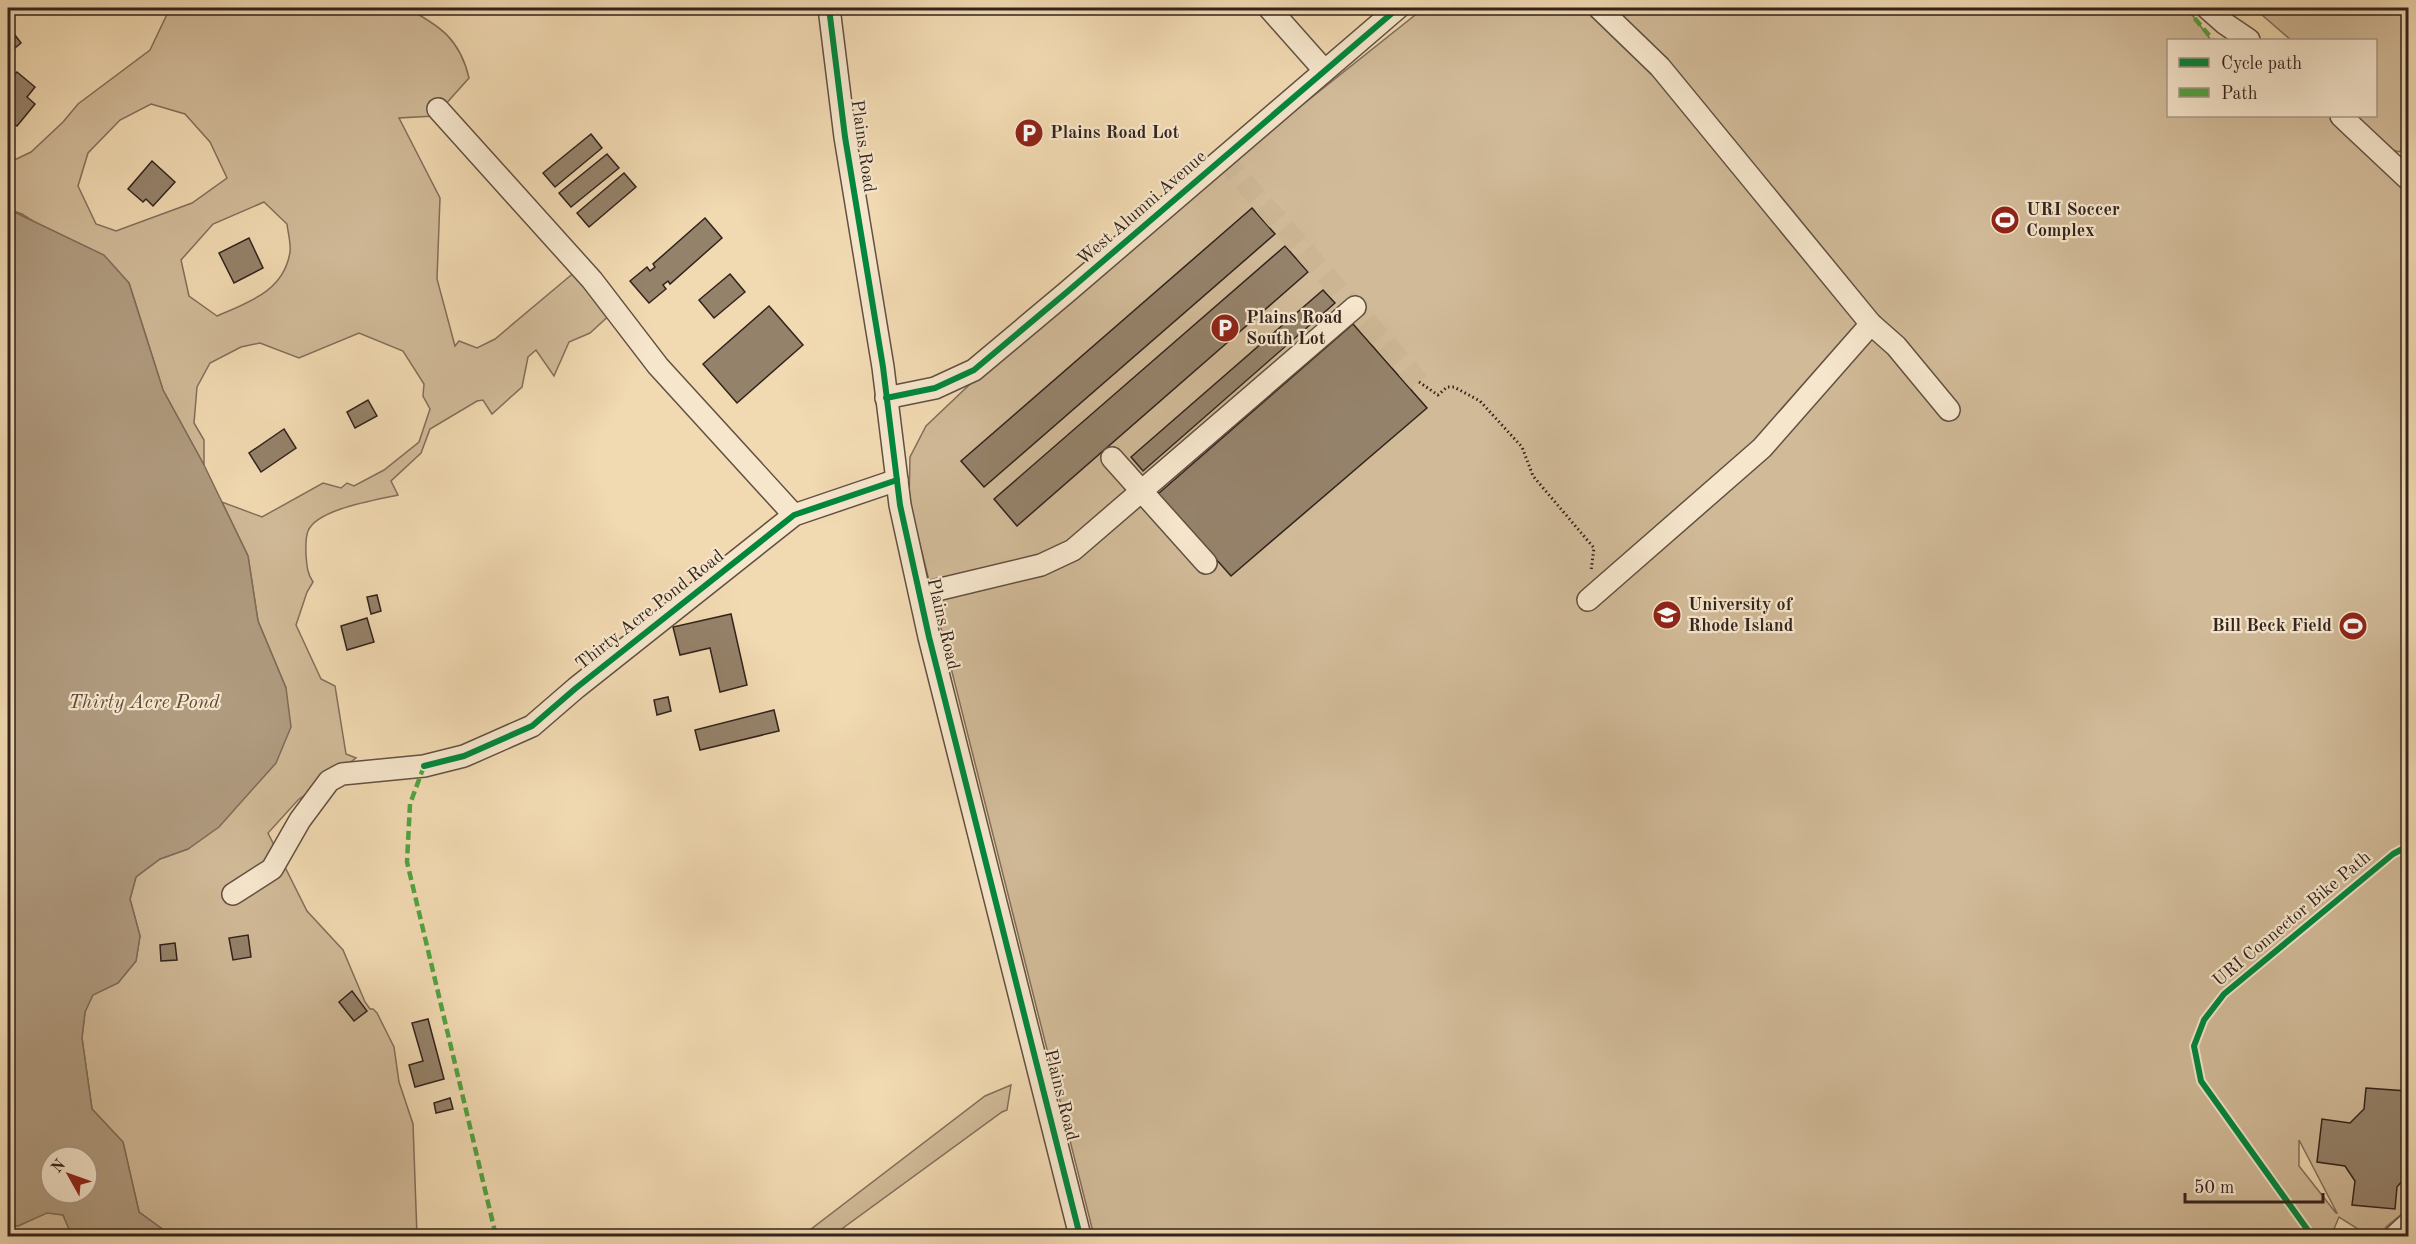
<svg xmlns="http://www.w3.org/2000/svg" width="2416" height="1244" font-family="'Old Standard TT',serif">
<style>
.green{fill:#d1ba98;stroke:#826e5a;stroke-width:1.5;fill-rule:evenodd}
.water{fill:#b09b7f;stroke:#7e6b58;stroke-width:1.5;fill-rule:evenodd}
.building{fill:#95826a;stroke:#32231d;stroke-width:1.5}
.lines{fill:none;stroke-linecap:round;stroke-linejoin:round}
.minor-tunnel{stroke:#cbb593;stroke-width:21;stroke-dasharray:21 10;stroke-linecap:butt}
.minor-casing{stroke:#625042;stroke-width:24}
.path{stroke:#32231d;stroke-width:3;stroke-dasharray:1.5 3;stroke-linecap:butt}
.minor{stroke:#f6e6cc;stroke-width:21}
.quiet{stroke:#52a241;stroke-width:4.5;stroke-dasharray:9 4.5;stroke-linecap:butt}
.cycleway-casing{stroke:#f6e6cc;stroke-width:10}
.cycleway{stroke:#00873e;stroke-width:6}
.labels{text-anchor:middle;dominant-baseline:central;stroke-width:4.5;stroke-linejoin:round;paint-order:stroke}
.poi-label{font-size:18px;font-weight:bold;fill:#32231d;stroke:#f6e6cc;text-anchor:start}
.street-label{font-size:18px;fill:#32231d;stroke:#f6e6cc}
.water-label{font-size:20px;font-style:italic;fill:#5e4d3f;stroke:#f6e6cc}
</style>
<rect width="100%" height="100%" fill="#f1d9b1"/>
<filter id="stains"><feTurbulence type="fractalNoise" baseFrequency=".00333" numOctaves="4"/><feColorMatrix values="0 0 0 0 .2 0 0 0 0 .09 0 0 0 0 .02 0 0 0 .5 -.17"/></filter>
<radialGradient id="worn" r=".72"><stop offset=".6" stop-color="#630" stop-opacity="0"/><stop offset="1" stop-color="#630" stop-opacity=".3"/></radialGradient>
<!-- green -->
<g class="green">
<path d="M170,8H407C440,26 460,39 469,78L435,116L399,118L440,198L437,279L455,346L459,341L477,348L495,339L576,271L613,312L590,333L569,342L554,376L536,350L528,357L522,387L492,414L483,400L477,401L430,429L421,453L391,481L398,495C376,500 317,509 308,531C305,539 306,547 306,555C307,566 307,573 313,582L307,592L296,625L321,679L335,686L346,754L356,758L298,800L268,833L307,911L343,950L365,1002L370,1009H373L377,1013L394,1047L399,1082L413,1124L417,1236H172L139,1212L123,1142L92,1109L82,1038L85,1012L92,995L118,983L136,961L140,936L130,899L136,877L160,859L188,849L286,688L258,621L248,556L222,502L262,517L323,483L341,488L347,483L354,486L384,470L419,442L430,409L423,396L424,384L403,351L359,333L299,358L260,343L241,347L210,363L197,387L194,423L204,440V465L163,390L129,283L22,214L8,209V163L31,152L63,122L78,104L150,50ZM151,104L185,114L210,142L227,178L192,203L116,231L96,224L78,186L88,153L120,120ZM264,202L287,224C288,233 291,243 290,252C284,291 249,302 217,316L189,296L181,260L213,224Z"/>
<path d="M1424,8H2187L2211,40H2168V116H2342L2408,177V1209L2386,1227L2382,1236H2369L2339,1217L2331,1236H1094L909,501L910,457L926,426L1067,292ZM2299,1140L2337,1213H2336L2299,1166Z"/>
<path d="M2269,8H2408V143L2399,152L2390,149L2354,116H2376V40H2291L2262,15Z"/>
<path d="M1011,1085L1007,1110L1002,1112L832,1236H802L985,1096Z"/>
<path d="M47,1212L63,1215L72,1236H8V1225L18,1226Z"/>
</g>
<!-- water -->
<path class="water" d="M8,209L104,255L129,283L163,390L204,465L248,556L258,621L286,688L291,727L276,763L219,827L188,849L160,859L136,877L130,899L140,936L136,961L118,983L93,995L85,1012L82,1038L92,1109L123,1142L139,1212L172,1236H72L63,1215L47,1213L18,1226L8,1225ZM51,1157H87V1193H51Z"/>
<!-- building -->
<g class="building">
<path d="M8,26L21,43L8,54Z"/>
<path d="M17,72L35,87L27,97L35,104L17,126L8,120V81Z"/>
<path d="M591,134L602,148L555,187L543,173Z"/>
<path d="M607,154L619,168L571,207L559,193Z"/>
<path d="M152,161L175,182L153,206L146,199L143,202L128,189Z"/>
<path d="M624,173L636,187L589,227L577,213Z"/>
<path d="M1252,208L1275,234L984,487L961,461Z"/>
<path d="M705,218L722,238L670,284L668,281L663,285L666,289L649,303L630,281L647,267L650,271L655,267L653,264Z"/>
<path d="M249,238L263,268L234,283L219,253Z"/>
<path d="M1285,246L1308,272L1017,526L994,499Z"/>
<path d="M730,274L745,292L714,318L699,300Z"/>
<path d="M1323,290L1335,303L1143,471L1131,457Z"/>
<path d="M769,306L803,345L737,403L703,364Z"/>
<path d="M1353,324L1427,408L1231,576L1158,494Z"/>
<path d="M368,400L377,416L355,428L347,412Z"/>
<path d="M284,429L296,448L261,472L249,453Z"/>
<path d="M377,595L381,611L371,614L367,597Z"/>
<path d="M731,614L747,685L720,692L710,648L680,655L673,627Z"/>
<path d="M367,618L374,642L347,650L341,626Z"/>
<path d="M668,697L671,711L657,715L654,700Z"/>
<path d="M774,710L779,731L700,750L695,730Z"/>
<path d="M248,935L251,957L233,960L229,938Z"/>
<path d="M175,943L177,960L161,961L160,945Z"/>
<path d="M352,991L367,1011L354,1021L339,1002Z"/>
<path d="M428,1019L444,1079L415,1087L409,1065L423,1061L412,1023Z"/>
<path d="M2366,1088L2407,1091L2406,1119L2408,1122V1174L2397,1187L2395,1209L2352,1205L2355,1181L2345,1166L2317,1162L2322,1119L2350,1123L2364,1109Z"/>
<path d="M450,1098L453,1109L436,1113L434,1103Z"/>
</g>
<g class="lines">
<!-- minor-tunnel -->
<path class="minor-tunnel" d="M1223,158L1419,382"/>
<!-- minor casing -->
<g class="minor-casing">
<g id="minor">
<path d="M829,8L845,137L883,367L900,505L929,637L1080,1236"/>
<path d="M1269,8L1324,70"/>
<path d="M1599,8L1660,67L1871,324L1896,346L1949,410"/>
<path d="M2207,8L2224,23L2249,40"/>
<path d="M438,109L592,280L658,366L794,515"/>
<path d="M2341,116L2408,179"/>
<path d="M886,398L935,388L974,370L1067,292L1398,8"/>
<path d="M1112,458L1206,563"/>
<path d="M920,594L1041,565L1073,550L1355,307"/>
<path d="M1588,600L1762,448L1871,324"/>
<path d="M233,894L272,869L300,820L329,781L342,774L424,766L464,756L532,726L576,688L794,515L897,480"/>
<path d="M2395,1236L2408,1224"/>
</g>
</g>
<!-- path -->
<path class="path" d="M1419,382L1438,395L1447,387H1454L1480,401L1522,447L1533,476L1594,548L1591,571"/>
<!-- minor -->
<use href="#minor" class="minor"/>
<!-- quiet -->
<g class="quiet">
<path d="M2186,8L2213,40"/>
<path d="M424,766L410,804L407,862L496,1236"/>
</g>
<!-- cycleway casing -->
<g class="cycleway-casing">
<g id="cycleway">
<path d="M829,8L845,137L883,367L900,505L929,637L1080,1236"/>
<path d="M886,398L935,388L974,370L1067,292L1398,8"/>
<path d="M424,766L464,756L532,726L576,688L794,515L897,480"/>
<path d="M2312,1236L2201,1081L2194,1046L2204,1020L2224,994L2393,854L2408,846"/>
</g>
</g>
<!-- cycleway -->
<use href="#cycleway" class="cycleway"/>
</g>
<!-- icons -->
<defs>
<g id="parking-disc" transform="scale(1.5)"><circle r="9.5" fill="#8f2418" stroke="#f6e6cc"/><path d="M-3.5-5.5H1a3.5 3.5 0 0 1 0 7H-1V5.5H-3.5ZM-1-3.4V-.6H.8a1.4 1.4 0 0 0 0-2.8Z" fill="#fff"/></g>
<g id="stadium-disc" transform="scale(1.5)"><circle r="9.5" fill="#8f2418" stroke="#f6e6cc"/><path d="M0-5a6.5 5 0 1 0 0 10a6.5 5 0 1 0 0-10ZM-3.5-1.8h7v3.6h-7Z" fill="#fff"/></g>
<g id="university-disc" transform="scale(1.5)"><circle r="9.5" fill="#8f2418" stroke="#f6e6cc"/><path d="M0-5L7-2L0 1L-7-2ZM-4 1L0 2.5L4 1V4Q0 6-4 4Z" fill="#fff"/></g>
</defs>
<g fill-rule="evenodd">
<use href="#parking-disc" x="1029" y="133"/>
<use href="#stadium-disc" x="2005" y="220"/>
<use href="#parking-disc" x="1225" y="328"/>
<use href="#university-disc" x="1667" y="615"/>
<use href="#stadium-disc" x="2353" y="626"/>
</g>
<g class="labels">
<!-- poi labels -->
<g class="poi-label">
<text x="1050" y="133">Plains Road Lot</text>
<text x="2026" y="210">URI Soccer<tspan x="2026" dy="21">Complex</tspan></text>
<text x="1246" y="318">Plains Road<tspan x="1246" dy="21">South Lot</tspan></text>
<text x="1688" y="605">University of<tspan x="1688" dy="21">Rhode Island</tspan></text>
<text x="2332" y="626" text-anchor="end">Bill Beck Field</text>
</g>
<!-- street labels -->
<g class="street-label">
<text transform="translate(863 146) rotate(82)">Plains Road</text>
<text transform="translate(1142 208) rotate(-41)">West Alumni Avenue</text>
<text transform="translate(650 610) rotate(-38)">Thirty Acre Pond Road</text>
<text transform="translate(943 624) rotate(77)">Plains Road</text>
<text transform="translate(2292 919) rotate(-40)">URI Connector Bike Path</text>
<text transform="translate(1061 1095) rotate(76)">Plains Road</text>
</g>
<!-- water labels -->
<g class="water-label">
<text x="144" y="703">Thirty Acre Pond</text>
</g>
</g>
<!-- margin -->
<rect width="2416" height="1244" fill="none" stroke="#f1d9b1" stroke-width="30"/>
<rect x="9" y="9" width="2398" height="1226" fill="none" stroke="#32231d" stroke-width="3"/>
<rect x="15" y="15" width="2386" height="1214" fill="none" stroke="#32231d" stroke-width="1.5"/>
<!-- legend -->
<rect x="2167" y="39" width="210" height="78" fill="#f6e6cc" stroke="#a89886" stroke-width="1.5"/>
<rect x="2179" y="58" width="30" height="9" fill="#00873e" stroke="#a89886" stroke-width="1.5"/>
<text x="2221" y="69" font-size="18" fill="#32231d">Cycle path</text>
<rect x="2179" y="88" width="30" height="9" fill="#52a241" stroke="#a89886" stroke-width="1.5"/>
<text x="2221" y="99" font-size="18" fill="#32231d">Path</text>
<!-- north arrow -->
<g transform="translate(69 1175) rotate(310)"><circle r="28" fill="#f6e6cc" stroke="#a89886" stroke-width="1.5"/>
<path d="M0-4.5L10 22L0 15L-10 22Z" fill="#8f2418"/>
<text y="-9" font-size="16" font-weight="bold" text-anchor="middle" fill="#32231d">N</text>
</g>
<!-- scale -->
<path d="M2185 1193v9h138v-9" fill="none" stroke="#32231d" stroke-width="3"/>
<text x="2194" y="1193" font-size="18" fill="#32231d" stroke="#f6e6cc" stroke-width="4.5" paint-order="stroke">50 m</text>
<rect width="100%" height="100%" filter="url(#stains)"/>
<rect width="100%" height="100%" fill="url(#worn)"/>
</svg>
